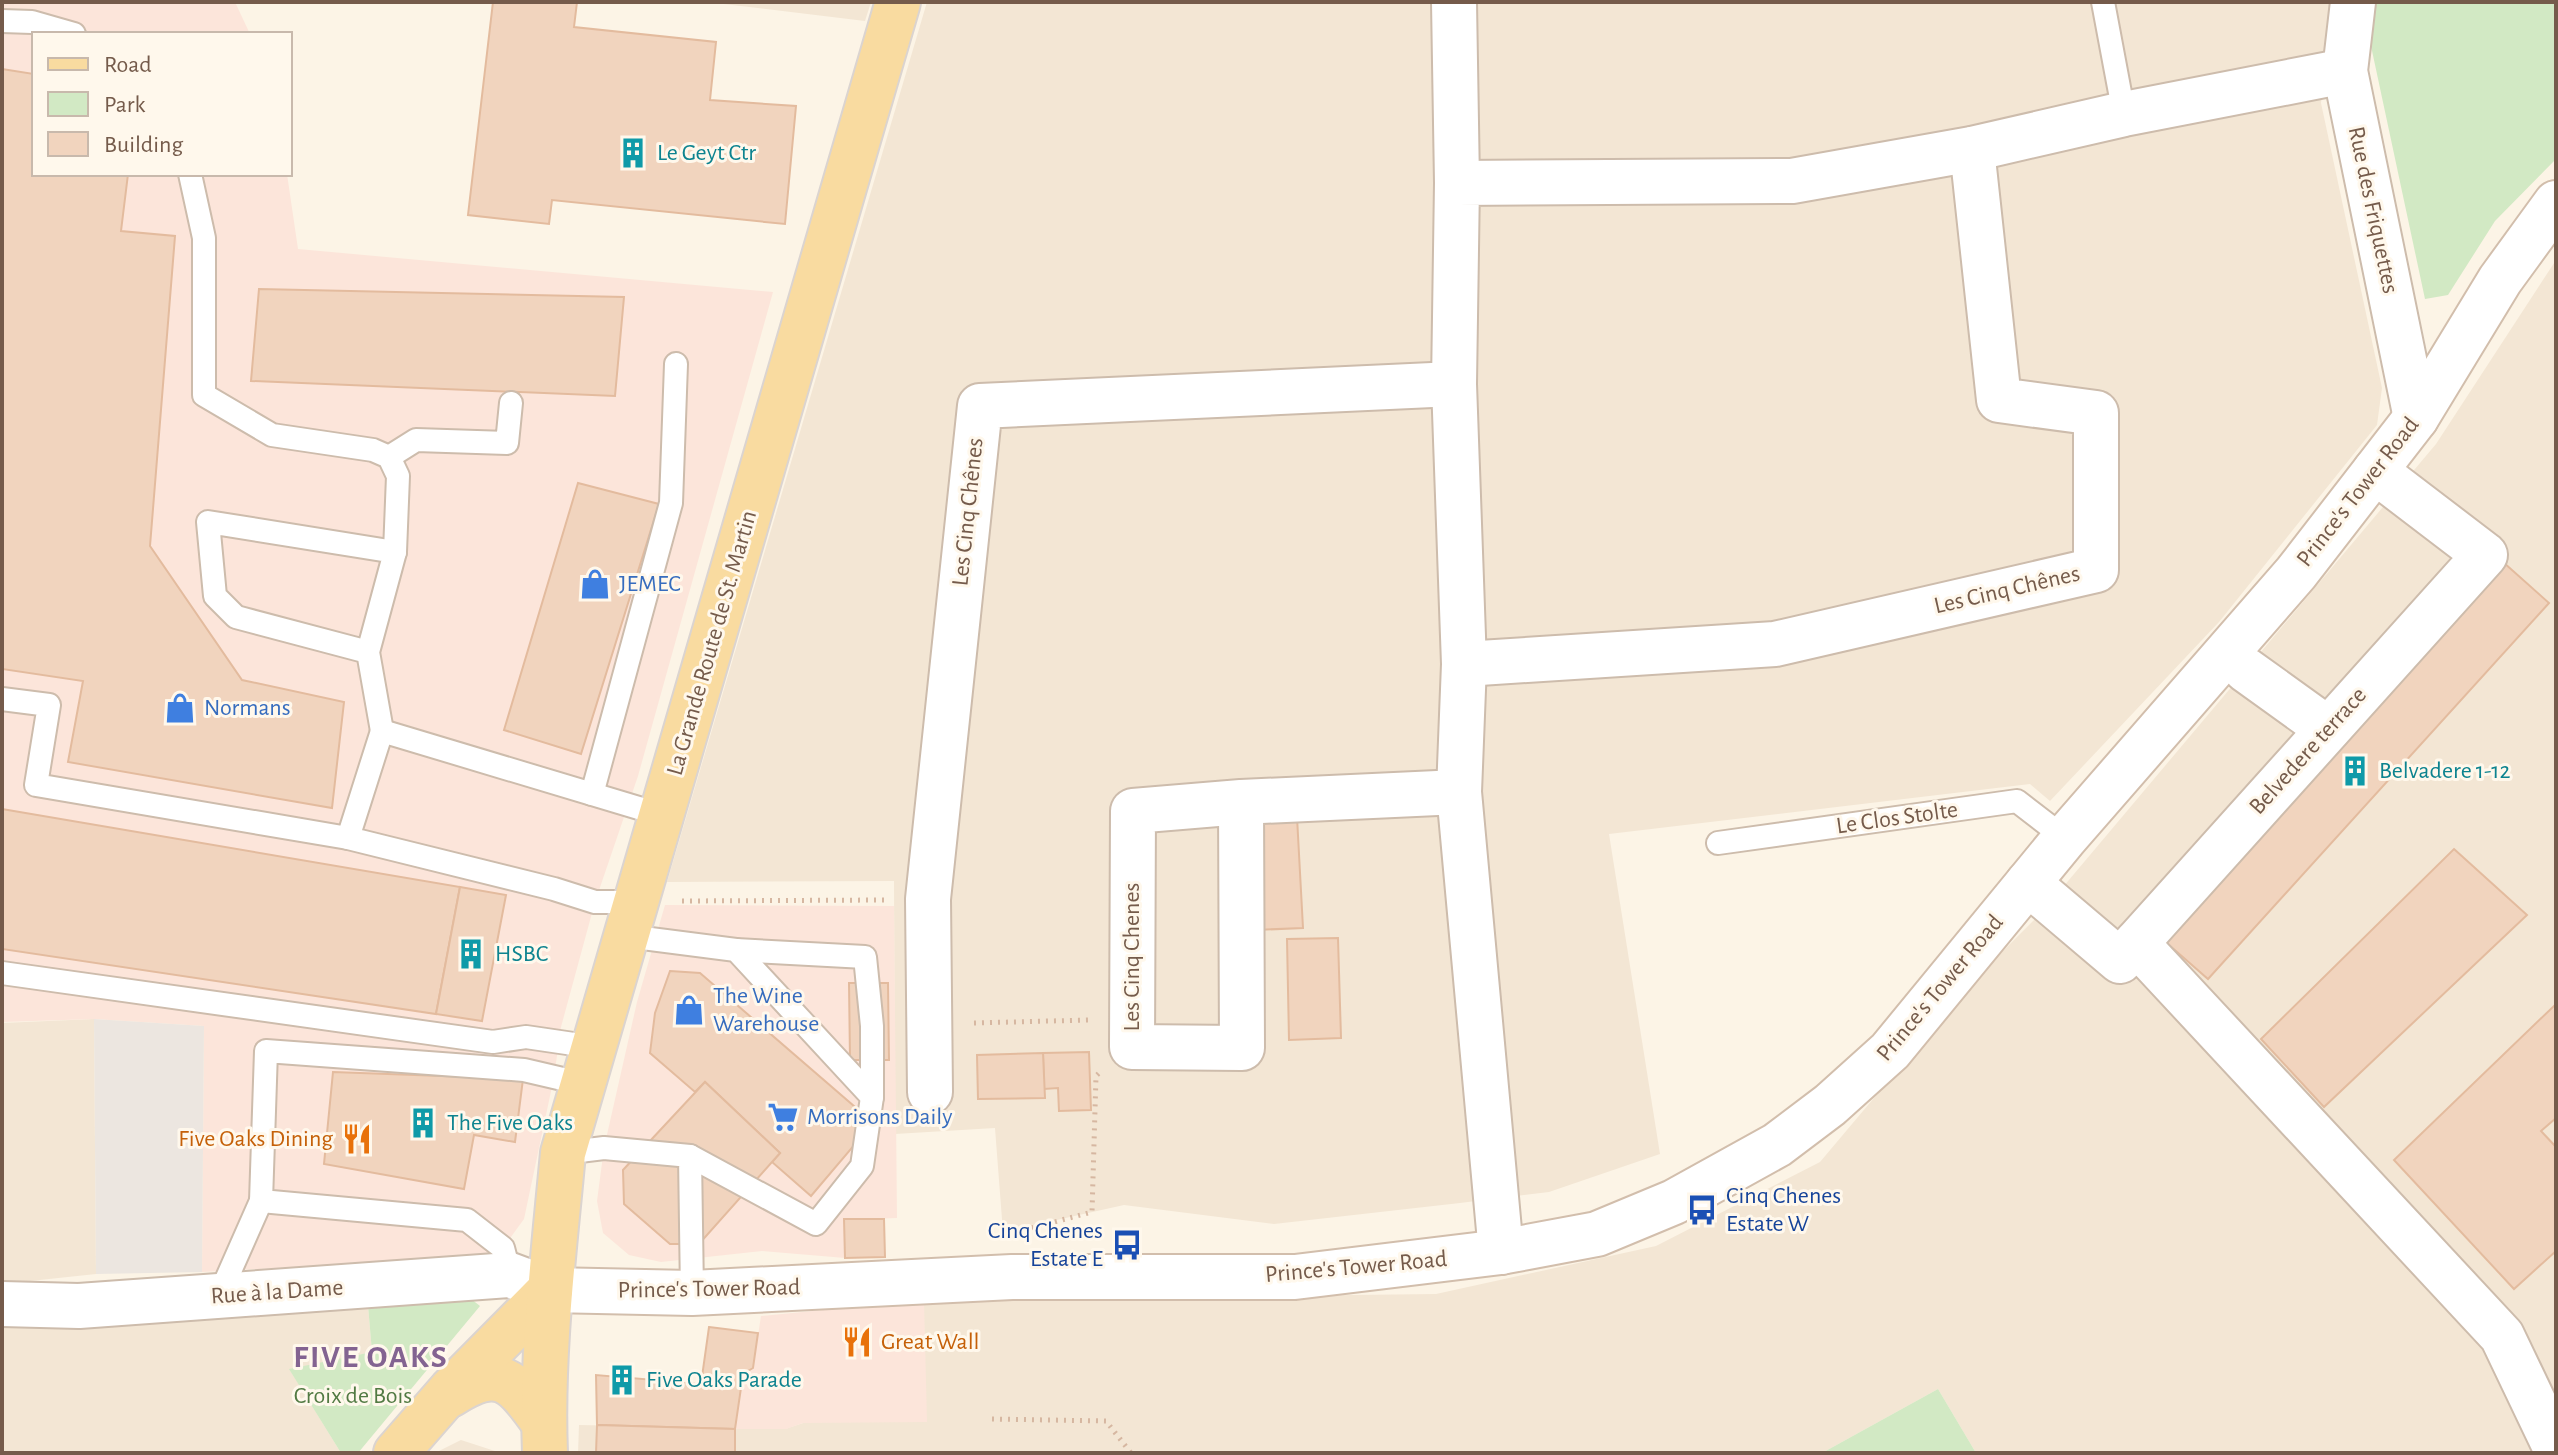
<svg xmlns="http://www.w3.org/2000/svg" width="2558" height="1455" font-family="'Alegreya Sans',sans-serif">
<style>
.residential{fill:#f3e6d4}
.commercial{fill:#fce5da}
.industrial{fill:#ece6e0}
.green{fill:#d2e9c4}
.building{fill:#f1d4be;stroke:#e3bb9e;stroke-width:2}
.lines{fill:none;stroke-linecap:round;stroke-linejoin:round}
.lane-casing{stroke:#cdbcac;stroke-width:26}
.street-casing{stroke:#cdbcac;stroke-width:48}
.secondary-casing{stroke:#d2beac;stroke-width:48}
.primary-casing{stroke:#dbd4d0;stroke-width:48}
.path{stroke:#d6b7a1;stroke-width:5;stroke-dasharray:2 6;stroke-linecap:butt}
.lane{stroke:#fff;stroke-width:22}
.street{stroke:#fff;stroke-width:44}
.secondary{stroke:#fff;stroke-width:44}
.primary{stroke:#f9dba0;stroke-width:44}
.labels{text-anchor:middle;dominant-baseline:central;stroke-width:6;stroke-linejoin:round;paint-order:stroke}
.culture-label{font-size:24px;fill:#0d838f;stroke:#fff8ec;text-anchor:start}
.street-label{font-size:24px;fill:#755b4b;stroke:#fff8ec}
.shop-label{font-size:24px;fill:#366cbe;stroke:#fff8ec;text-anchor:start}
.food-label{font-size:24px;fill:#c56008;stroke:#fff8ec;text-anchor:end}
.transit-label{font-size:24px;fill:#164399;stroke:#fff8ec;text-anchor:start}
.park-label{font-size:24px;fill:#527a43;stroke:#fff8ec}
.district-label{font-size:32px;font-weight:bold;letter-spacing:2px;fill:#836391;stroke:#fff8ec}
</style>
<rect width="100%" height="100%" fill="#fcf4e6"/>
<!-- residential -->
<g class="residential">
<path d="M707,2H871L865,21Z"/>
<path d="M927,2H2334L2321,103L2382,388L2377,425L2219,622L2050,801L2030,784L1609,834L1660,1154L1549,1192L1460,1203L1274,1224L1124,1205L1003,1232L995,1128L895,1134L894,881L667,882Z"/>
<path d="M2556,260V1453H1976L1938,1389L1822,1453H578L579,1425L785,1429L803,1423L924,1300L1436,1294L1656,1246L1820,1162L1970,984L2042,912L2436,444Z"/>
<path d="M94,1019L96,1274L2,1284V1023Z"/>
<path d="M367,1294L372,1352L290,1370L341,1453H2V1313Z"/>
<path d="M461,1440L501,1453H435Z"/>
</g>
<!-- commercial -->
<g class="commercial">
<path d="M2,2H235L250,34H34V174H287L298,249L773,292L638,776L595,902L561,1027L554,1077L524,1219L503,1248L483,1257L202,1272L204,1026L94,1019L2,1022Z"/>
<path d="M665,905L894,906L897,1218L844,1220L845,1258L762,1251L661,1262L629,1255L603,1233L597,1201L604,1148L637,1002Z"/>
<path d="M924,1300L927,1422L803,1423L786,1429H735L743,1374L753,1368L761,1316Z"/>
</g>
<!-- industrial -->
<path class="industrial" d="M94,1019L204,1026L202,1272L96,1274Z"/>
<!-- green -->
<g class="green">
<path d="M2376,2H2556V159L2495,221L2448,295L2425,299L2371,46Z"/>
<path d="M457,1288L480,1306L358,1453H341L289,1369L372,1352L367,1294Z"/>
<path d="M1938,1389L1976,1453H1822Z"/>
</g>
<!-- building -->
<g class="building">
<path d="M493,2H577L574,27L716,42L710,100L796,106L785,224L552,200L549,224L468,215Z"/>
<path d="M2,69L34,74V174H128L121,231L175,236L150,546L242,680L344,702L332,808L68,762L83,681L2,669Z"/>
<path d="M259,289L624,297L615,396L251,381Z"/>
<path d="M578,483L659,504L581,754L504,730Z"/>
<path d="M2503,562L2549,603L2208,979L2161,938Z"/>
<path d="M2,809L460,887L436,1014L2,949Z"/>
<path d="M1297,817L1303,928L1255,930L1250,820Z"/>
<path d="M2454,849L2527,915L2324,1107L2261,1039Z"/>
<path d="M460,887L506,895L482,1021L436,1014Z"/>
<path d="M1338,938L1341,1038L1289,1040L1287,939Z"/>
<path d="M670,971L700,973L862,1113V1136L811,1196L772,1162L780,1153L705,1082L695,1092L650,1053L655,1013Z"/>
<path d="M849,983H888L889,1060H850Z"/>
<path d="M2556,1004V1118L2541,1131L2556,1147V1251L2514,1289L2394,1160Z"/>
<path d="M1089,1052L1091,1110L1059,1111L1058,1088L1044,1089L1043,1053Z"/>
<path d="M1043,1053L1045,1098L978,1099L977,1055Z"/>
<path d="M333,1072L523,1079L515,1142L474,1135L464,1189L324,1164Z"/>
<path d="M705,1082L780,1153L699,1244H670L624,1204L623,1170Z"/>
<path d="M844,1219H884L885,1257L845,1258Z"/>
<path d="M709,1327L758,1333L753,1368L743,1374L735,1429L597,1425L596,1375L701,1384Z"/>
<path d="M597,1425L735,1429V1453H596Z"/>
</g>
<g class="lines">
<!-- lane casing -->
<g class="lane-casing">
<g id="lane">
<path d="M2103,2L2124,114"/>
<path d="M2,21L32,22L74,34"/>
<path d="M190,174L204,238V395L272,435L373,450L389,457L398,476L395,552"/>
<path d="M389,457L416,440L507,443L511,403"/>
<path d="M368,652L395,552L208,522L215,596L236,617L368,652L382,731"/>
<path d="M2,699L49,705L36,785L348,838"/>
<path d="M592,794L671,503L676,364"/>
<path d="M1718,843L2017,801L2065,838"/>
<path d="M637,902H595L554,889L348,838L382,731L662,815"/>
<path d="M627,936L736,950L872,1097L862,1166L816,1224L690,1156"/>
<path d="M736,950L865,957L872,1026V1097"/>
<path d="M2,973L493,1042L526,1037L594,1047"/>
<path d="M563,1153L604,1148L690,1156L692,1293"/>
<path d="M510,1275L503,1248L467,1220L261,1201L266,1051L524,1070L584,1084"/>
<path d="M219,1296L261,1201"/>
</g>
</g>
<!-- street casing -->
<g class="street-casing">
<g id="street">
<path d="M1454,2L1457,183"/>
<path d="M2353,2L2345,71L2416,418"/>
<path d="M1464,664L1775,644L2096,570V413L1999,400L1972,149"/>
<path d="M2246,670L2328,729"/>
<path d="M1241,802L1242,1048L1132,1047L1133,811L1241,802L1459,792"/>
<path d="M2028,883L2120,961L2485,555L2375,471"/>
<path d="M2136,943L2502,1336L2556,1449"/>
<path d="M930,1092L928,899L980,406L1454,384"/>
<path d="M1501,1252L1459,792L1464,664L1454,384L1457,183L1792,181L1972,149L2124,114L2345,71"/>
<path d="M2,1304L79,1306L510,1275L550,1290"/>
</g>
</g>
<!-- secondary casing -->
<g class="secondary-casing">
<path id="secondary" d="M550,1290L692,1293L1012,1277H1295L1501,1252L1597,1234L1674,1202L1777,1145L1830,1105L1890,1051L2065,838L2296,573L2416,418L2500,280L2556,203"/>
</g>
<!-- primary casing -->
<g class="primary-casing">
<g id="primary">
<path d="M450,1395C500,1363 513,1380 544,1423"/>
<path d="M396,1453L451,1390L550,1290"/>
<path d="M545,1453C541,1353 554,1252 563,1153L898,2"/>
</g>
</g>
<!-- path -->
<g class="path">
<path d="M682,901L884,900"/>
<path d="M974,1023L1088,1020"/>
<path d="M1024,1230L1092,1212L1096,1076L1099,1073"/>
<path d="M992,1419L1106,1421L1131,1453"/>
</g>
<!-- lane -->
<use href="#lane" class="lane"/>
<!-- street -->
<use href="#street" class="street"/>
<!-- secondary -->
<use href="#secondary" class="secondary"/>
<!-- primary -->
<use href="#primary" class="primary"/>
</g>
<!-- icons -->
<defs>
<g id="building-bare" transform="scale(2.4)"><path d="M-4-6H4V6H1V3H-1V6H-4ZM-2.5-4.3h1.7v1.8h-1.7ZM.8-4.3h1.7v1.8H.8ZM-2.5-1h1.7V.8h-1.7ZM.8-1h1.7V.8H.8Z" fill="#0f9aa8" stroke="#fff8ec" stroke-width="2.5" paint-order="stroke"/></g>
<g id="shop-bare" transform="scale(2.4)"><path d="M-5-2.5h2.3a2.7 3.5 0 0 1 5.4 0H5L5.5 6h-11ZM-1.5-2.5h3a1.5 2.3 0 0 0-3 0Z" fill="#3f7fe0" stroke="#fff8ec" stroke-width="2.5" paint-order="stroke"/></g>
<g id="supermarket-bare" transform="scale(2.4)"><path d="M-6-5.5h2.5l.6 2H6L4.5 2H-2.5L-4.4-4H-6ZM-1.5 3.2a1.3 1.3 0 1 0 .1 0ZM3 3.2a1.3 1.3 0 1 0 .1 0Z" fill="#3f7fe0" stroke="#fff8ec" stroke-width="2.5" paint-order="stroke"/></g>
<g id="restaurant-bare" transform="scale(2.4)"><path d="M-5-6h1v4h1v-4h1v4h1v-4h1v5L-1.5 .5V6h-2V.5L-5-1ZM5-6V6H3V1.5H1.5Q1.5-4 5-6Z" fill="#e8710a" stroke="#fff8ec" stroke-width="2.5" paint-order="stroke"/></g>
<g id="bus-bare" transform="scale(2.4)"><path d="M-5-6H5V4H4V6H2V4H-2V6H-4V4H-5ZM-3.5-4V0h7V-4ZM-3.5 1.2v1.5H-2V1.2ZM2 1.2v1.5H3.5V1.2Z" fill="#1a4fb4" stroke="#fff8ec" stroke-width="2.5" paint-order="stroke"/></g>
</defs>
<g fill-rule="evenodd">
<use href="#building-bare" x="633" y="153"/>
<use href="#shop-bare" x="595" y="584"/>
<use href="#shop-bare" x="180" y="708"/>
<use href="#building-bare" x="2355" y="771"/>
<use href="#building-bare" x="471" y="954"/>
<use href="#shop-bare" x="689" y="1010"/>
<use href="#supermarket-bare" x="783" y="1117"/>
<use href="#building-bare" x="423" y="1123"/>
<use href="#restaurant-bare" x="357" y="1139"/>
<use href="#bus-bare" x="1702" y="1210"/>
<use href="#bus-bare" x="1127" y="1245"/>
<use href="#restaurant-bare" x="857" y="1342"/>
<use href="#building-bare" x="622" y="1380"/>
</g>
<g class="labels">
<!-- culture labels -->
<g class="culture-label">
<text x="657" y="153">Le Geyt Ctr</text>
<text x="2379" y="771">Belvadere 1-12</text>
<text x="495" y="954">HSBC</text>
<text x="447" y="1123">The Five Oaks</text>
<text x="646" y="1380">Five Oaks Parade</text>
</g>
<!-- street labels -->
<g class="street-label">
<text transform="translate(2373 210) rotate(78)">Rue des Friquettes</text>
<text transform="translate(2358 492) rotate(-52)">Prince's Tower Road</text>
<text transform="translate(968 512) rotate(-84)">Les Cinq Chênes</text>
<text transform="translate(2007 590) rotate(-13)">Les Cinq Chênes</text>
<text transform="translate(712 643) rotate(-74)">La Grande Route de St. Martin</text>
<text transform="translate(2308 751) rotate(-48)">Belvedere terrace</text>
<text transform="translate(1897 818) rotate(-8)">Le Clos Stolte</text>
<text transform="translate(1132 957) rotate(-90)">Les Cinq Chenes</text>
<text transform="translate(1940 988) rotate(-50)">Prince's Tower Road</text>
<text transform="translate(1356 1267) rotate(-5)">Prince's Tower Road</text>
<text transform="translate(709 1289) rotate(-1)">Prince's Tower Road</text>
<text transform="translate(277 1292) rotate(-4)">Rue à la Dame</text>
</g>
<!-- shop labels -->
<g class="shop-label">
<text x="619" y="584">JEMEC</text>
<text x="204" y="708">Normans</text>
<text x="713" y="996">The Wine<tspan x="713" dy="28">Warehouse</tspan></text>
<text x="807" y="1117">Morrisons Daily</text>
</g>
<!-- food labels -->
<g class="food-label">
<text x="333" y="1139">Five Oaks Dining</text>
<text x="881" y="1342" text-anchor="start">Great Wall</text>
</g>
<!-- transit labels -->
<g class="transit-label">
<text x="1726" y="1196">Cinq Chenes<tspan x="1726" dy="28">Estate W</tspan></text>
<text x="1103" y="1231" text-anchor="end">Cinq Chenes<tspan x="1103" dy="28">Estate E</tspan></text>
</g>
<!-- park labels -->
<g class="park-label">
<text x="353" y="1396">Croix de Bois</text>
</g>
<!-- district labels -->
<g class="district-label">
<text x="371" y="1357">FIVE OAKS</text>
</g>
</g>
<!-- border -->
<rect width="2558" height="1455" fill="none" stroke="#755b4b" stroke-width="8"/>
<!-- legend -->
<rect x="32" y="32" width="260" height="144" fill="#fff8ec" stroke="#c8b9ac" stroke-width="2"/>
<rect x="48" y="58" width="40" height="12" fill="#f9dba0" stroke="#c8b9ac" stroke-width="2"/>
<text x="104" y="72" font-size="24" fill="#755b4b">Road</text>
<rect x="48" y="92" width="40" height="24" fill="#d2e9c4" stroke="#c8b9ac" stroke-width="2"/>
<text x="104" y="112" font-size="24" fill="#755b4b">Park</text>
<rect x="48" y="132" width="40" height="24" fill="#f1d4be" stroke="#c8b9ac" stroke-width="2"/>
<text x="104" y="152" font-size="24" fill="#755b4b">Building</text>
</svg>
